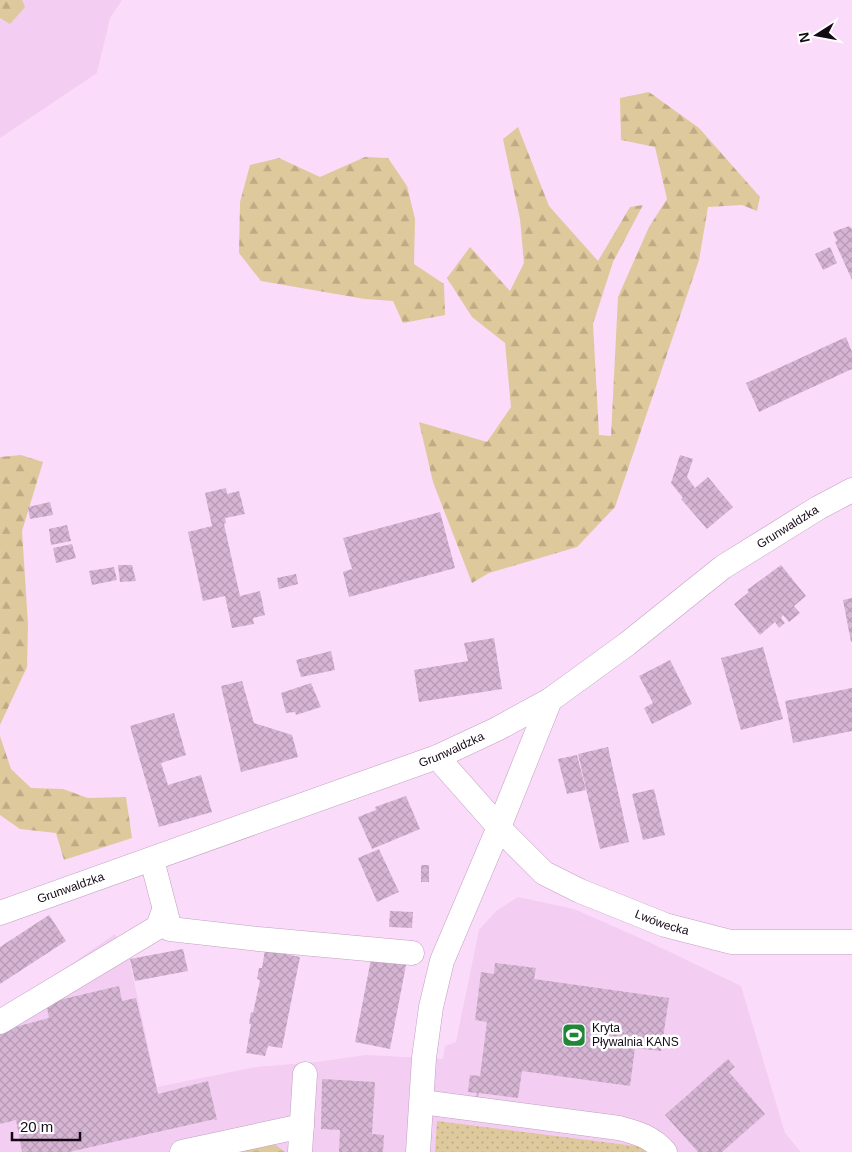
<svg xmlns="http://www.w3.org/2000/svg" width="852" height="1152" font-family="Helvetica,sans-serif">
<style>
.built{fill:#f3cdf2}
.grass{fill:url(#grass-dots)}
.forest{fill:url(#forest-firs)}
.park{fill:url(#park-crowns)}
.building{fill:url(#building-cross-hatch)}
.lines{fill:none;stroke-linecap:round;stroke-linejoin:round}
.minor-casing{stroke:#c0a1bf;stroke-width:25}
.minor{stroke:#fff;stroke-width:24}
.labels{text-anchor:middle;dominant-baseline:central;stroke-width:5;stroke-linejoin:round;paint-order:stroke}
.street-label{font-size:12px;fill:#140a14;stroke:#fff}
.poi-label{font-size:12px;fill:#140a14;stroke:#fff;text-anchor:start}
</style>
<defs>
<pattern id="grass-dots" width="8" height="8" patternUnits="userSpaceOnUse" patternTransform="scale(1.25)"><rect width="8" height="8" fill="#ddc99b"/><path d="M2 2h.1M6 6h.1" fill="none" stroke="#bdab85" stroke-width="1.8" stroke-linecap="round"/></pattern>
<pattern id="forest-firs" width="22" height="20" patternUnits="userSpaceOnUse" patternTransform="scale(1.25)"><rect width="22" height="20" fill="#ddc99b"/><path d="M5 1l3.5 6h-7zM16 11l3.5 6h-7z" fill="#bdab85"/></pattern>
<pattern id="park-crowns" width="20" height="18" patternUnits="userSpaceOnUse" patternTransform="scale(1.25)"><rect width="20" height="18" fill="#ddc99b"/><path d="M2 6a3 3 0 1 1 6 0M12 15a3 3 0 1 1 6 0" fill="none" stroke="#bdab85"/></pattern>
<pattern id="building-cross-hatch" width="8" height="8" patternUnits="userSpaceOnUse" patternTransform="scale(1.25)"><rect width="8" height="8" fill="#d5b5d3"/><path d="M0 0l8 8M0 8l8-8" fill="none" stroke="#b69ab4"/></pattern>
</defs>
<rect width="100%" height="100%" fill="#fbdbfa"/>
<!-- built -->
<g class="built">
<path d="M0,0H122L110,18L97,73L0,138Z"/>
<path d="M518,897L574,909L651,943L741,986L785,1133L801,1152H0V1013L115,934L129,958L157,1087L256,1067L316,1062L366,1055L443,1059L445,1046L456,1042L479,930L496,911Z"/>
</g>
<!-- grass -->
<path class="grass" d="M437,1121L643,1147L647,1152H435Z"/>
<!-- forest -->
<g class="forest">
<path d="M0,0H22L25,7L10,24L0,18Z"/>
<path d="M649,92L699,128L760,197L757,211L742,205L708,207L699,260L615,507L577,547L489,573L472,583L433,482L419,422L487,442L511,407L505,343L472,317L447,278L470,247L510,291L524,263L520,219L503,139L518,127L549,206L598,261L630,207L643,205L613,262L593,324L599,435L611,436L618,297L649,227L667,199L655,147L621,140L620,98Z"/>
<path d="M365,157L388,158L407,186L415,219L414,264L444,284L445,315L403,323L393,301L365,299L261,281L239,253L240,202L250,165L279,158L320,177Z"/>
<path d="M21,455L43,462L22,531L28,624L27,667L0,725V457Z"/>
<path d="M0,736L11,769L31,788L63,789L88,798L126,797L132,838L64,860L56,833L20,829L0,815Z"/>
</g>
<!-- park -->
<path class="park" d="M273,1143L285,1152H232Z"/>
<!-- building -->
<g class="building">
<path d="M849,226L852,229V280L835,242L837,241L833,232Z"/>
<path d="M830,247L837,263L823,270L815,254Z"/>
<path d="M846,337L852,352V369L759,412L746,383Z"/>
<path d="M680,455L693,459L687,477L695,488L708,477L733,507L707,529L681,499L683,498L671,483Z"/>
<path d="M226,488L227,494L239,491L245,514L225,518L226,523L224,524L240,596L260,591L265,615L253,618L254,624L232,628L225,596L203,601L188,532L212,526L205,493Z"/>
<path d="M50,502L53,515L30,519L28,507Z"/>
<path d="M440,512L455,568L349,597L343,572L352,569L343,538Z"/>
<path d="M67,525L71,541L51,545L49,529Z"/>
<path d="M72,544L76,558L56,563L53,548Z"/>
<path d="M118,565H132L136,581L120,582Z"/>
<path d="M781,565L806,596L794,606L800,613L789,622L783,615L781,618L785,623L779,628L775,622L760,635L734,604L749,592L747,590Z"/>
<path d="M114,567L117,580L92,585L89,571Z"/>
<path d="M296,574L298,584L279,589L277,578Z"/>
<path d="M852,598V641L851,642L843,600Z"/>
<path d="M494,638L502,689L419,702L414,670L468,661L464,643Z"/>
<path d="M763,647L783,719L741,730L721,658Z"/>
<path d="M331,651L335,670L301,677L296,660Z"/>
<path d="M670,660L692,704L652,724L644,708L653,703L639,676Z"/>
<path d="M242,681L254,723L292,735L298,757L241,772L221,686Z"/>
<path d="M311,683L321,707L296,715L295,712L286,713L281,693Z"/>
<path d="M852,688V731L793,743L785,701Z"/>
<path d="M174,713L186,755L161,763L168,785L201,775L212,812L159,827L130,726Z"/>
<path d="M608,747L629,842L600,849L578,754Z"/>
<path d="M577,755L586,790L567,794L558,759Z"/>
<path d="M654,789L665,835L643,840L632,794Z"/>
<path d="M406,796L420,829L372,849L358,817L376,810L375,807Z"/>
<path d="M379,849L399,892L377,902L358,858Z"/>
<rect x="421" y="865" width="8" height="17"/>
<path d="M390,911L413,912L412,928L389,927Z"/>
<path d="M49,915L66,941L0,984V947Z"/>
<path d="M183,949L188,971L135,981L130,959Z"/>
<path d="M265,950L300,957L282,1048L268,1046L265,1056L246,1053L251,1024H249L251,1012L253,1013L260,980L257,979L259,968H262Z"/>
<path d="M371,959L406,965L390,1049L355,1042Z"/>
<path d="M495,963L536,968L534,979L669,998L661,1051L635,1048L630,1086L522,1071L518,1098L479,1093L478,1097H476L477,1093L468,1092L470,1075L480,1076L487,1022L475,1020L481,972L494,974Z"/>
<path d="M119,986L122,1001L136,998L158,1094L208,1081L217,1120H215V1119L69,1152H22L16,1120L0,1124V1031L49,1018L46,1003Z"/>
<path d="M728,1059L735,1067L729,1072L765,1114L722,1152H698L665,1115Z"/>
<path d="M322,1079L375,1082L372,1134L384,1135L383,1152H339L340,1130L321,1129Z"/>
</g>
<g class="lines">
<!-- minor casing -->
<g class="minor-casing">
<g id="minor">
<path id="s1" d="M437,757L505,834L544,873L580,891L665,925L731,942H852"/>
<path d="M152,860L170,929L258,939L412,953"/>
<path id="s2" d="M0,913L437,757L497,729L550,700L627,644L723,567L818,508L852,490"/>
<path d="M0,1022L158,927L164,910"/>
<path d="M422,1102L619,1128C638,1133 652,1137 665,1152"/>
<path d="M182,1152L302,1126"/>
<path d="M300,1152L305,1074"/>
<path d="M418,1152L424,1058L431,1007L442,961L499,827L550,700"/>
</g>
</g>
<!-- minor -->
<use href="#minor" class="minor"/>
</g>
<!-- icons -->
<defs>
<g id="stadium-square" transform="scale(1.25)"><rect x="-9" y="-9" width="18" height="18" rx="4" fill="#22863a" stroke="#fff"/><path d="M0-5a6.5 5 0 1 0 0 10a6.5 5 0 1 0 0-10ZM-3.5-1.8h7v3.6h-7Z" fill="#fff"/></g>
</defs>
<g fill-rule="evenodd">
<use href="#stadium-square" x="574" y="1035"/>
</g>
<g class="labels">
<!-- street labels -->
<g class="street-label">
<text stroke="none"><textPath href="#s2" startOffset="885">Grunwaldzka</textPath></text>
<text stroke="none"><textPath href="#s2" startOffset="480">Grunwaldzka</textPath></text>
<text stroke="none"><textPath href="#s2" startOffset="75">Grunwaldzka</textPath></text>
<text stroke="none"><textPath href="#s1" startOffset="286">Lwówecka</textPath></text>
</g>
<!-- poi labels -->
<g class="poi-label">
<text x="592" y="1028">Kryta<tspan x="592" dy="14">Pływalnia KANS</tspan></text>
</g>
</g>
<!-- north arrow -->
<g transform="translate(817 35) rotate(259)" stroke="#ffffff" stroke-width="4" paint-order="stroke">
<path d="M0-4L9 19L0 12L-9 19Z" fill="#140a14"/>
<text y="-8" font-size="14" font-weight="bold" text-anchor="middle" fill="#140a14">N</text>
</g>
<!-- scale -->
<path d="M12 1132v8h68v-8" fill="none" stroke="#140a14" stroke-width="2.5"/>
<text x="20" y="1132" font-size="15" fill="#140a14" stroke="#ffffff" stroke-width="4" paint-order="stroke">20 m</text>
</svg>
